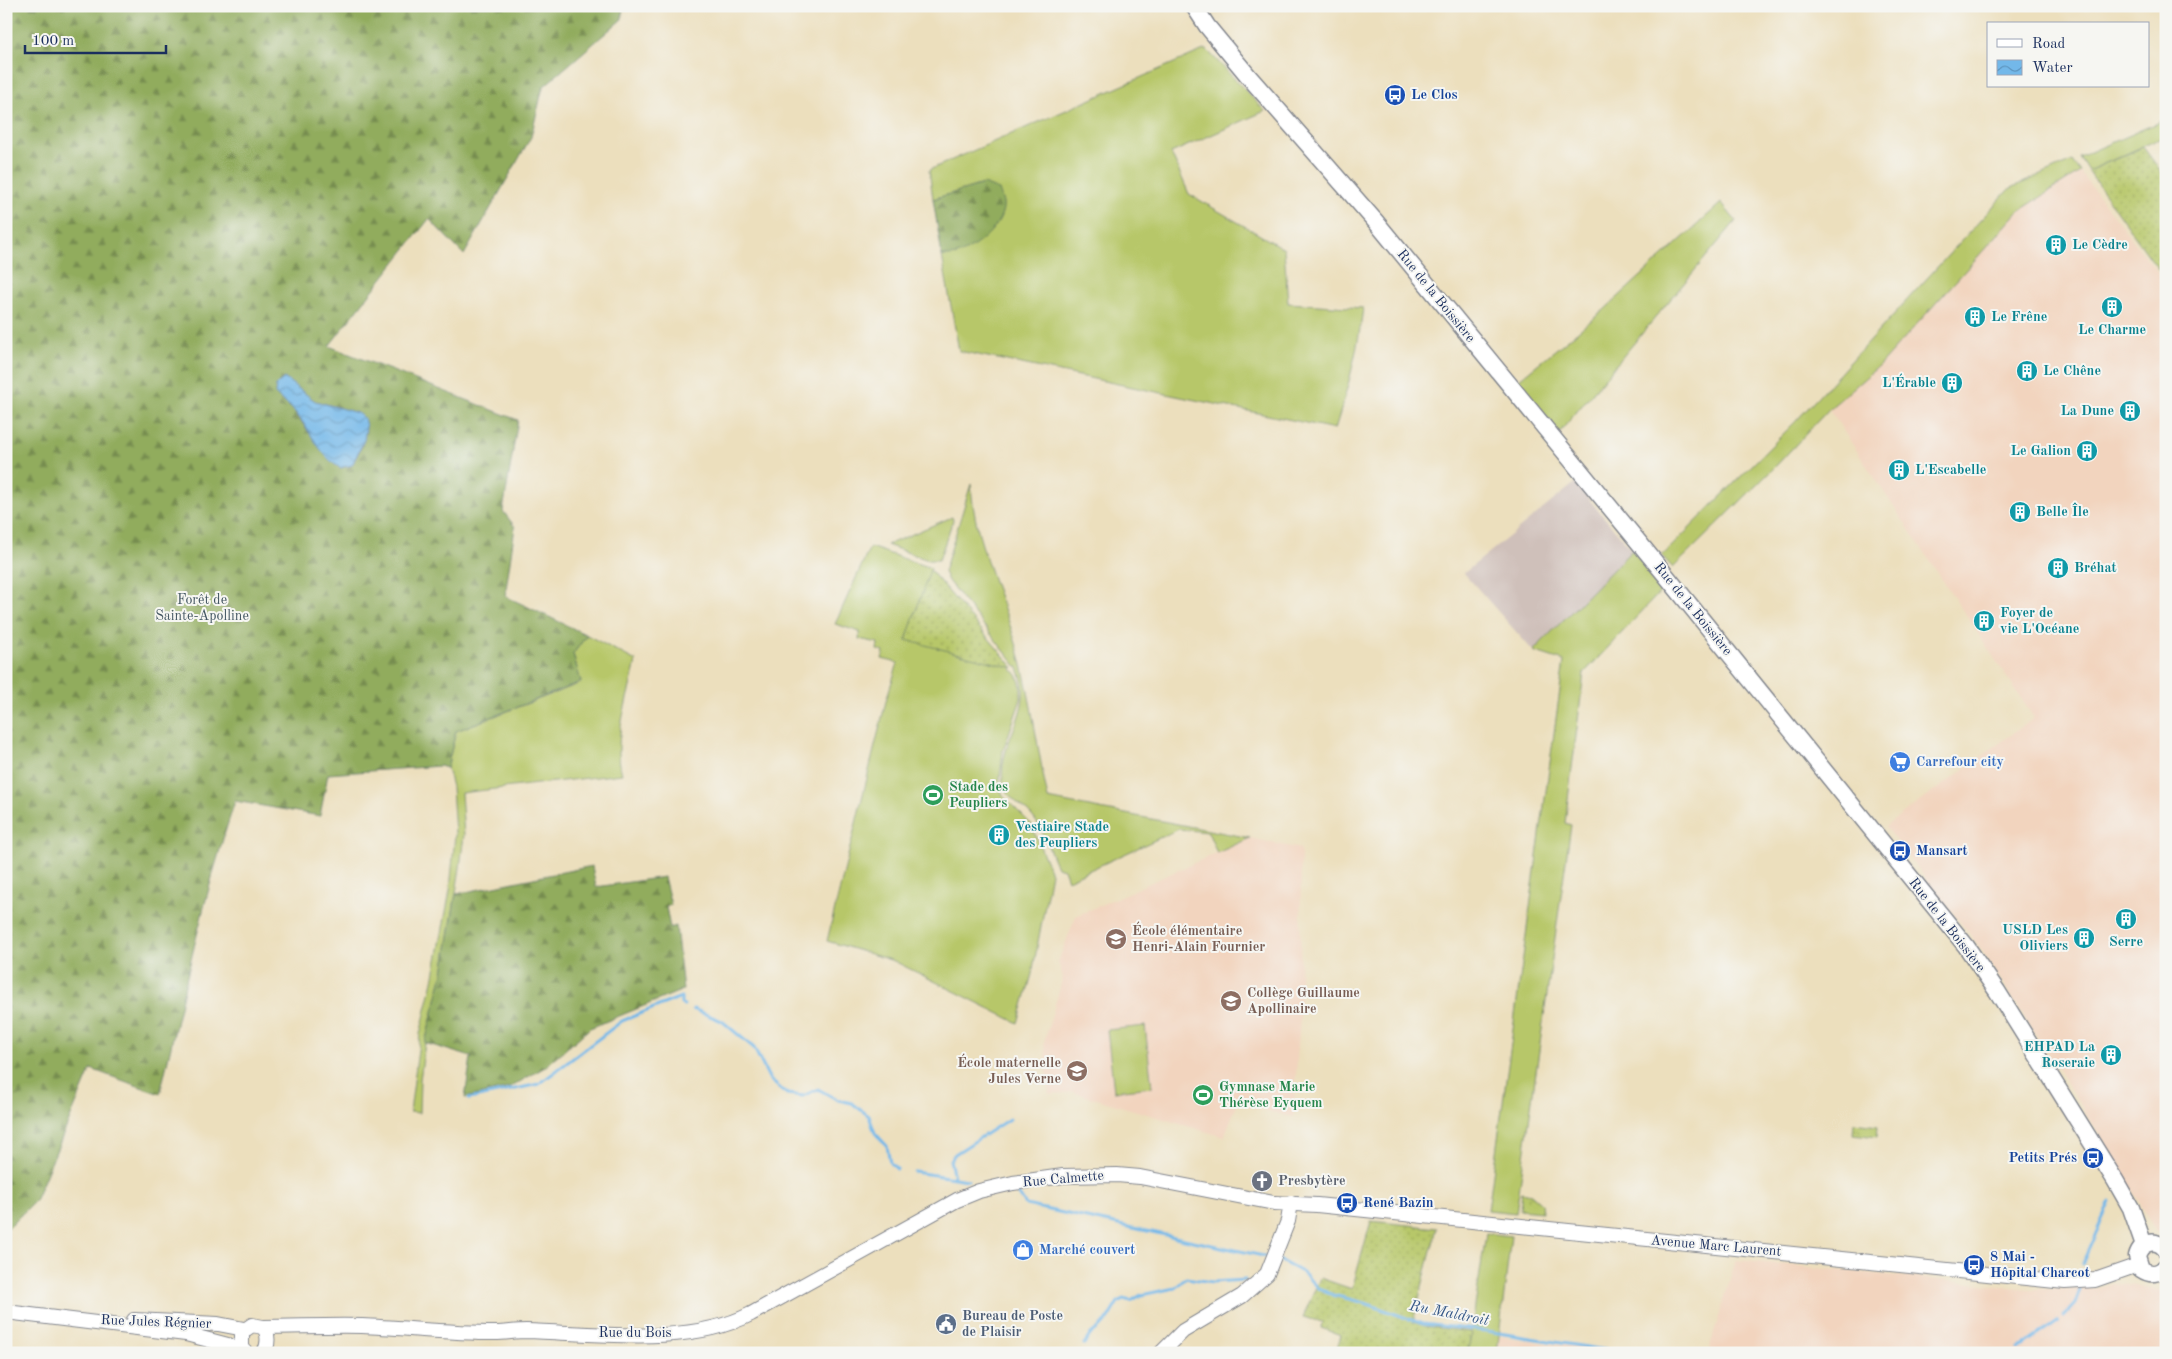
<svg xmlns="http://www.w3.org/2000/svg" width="2172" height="1359" font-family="'Old Standard TT',serif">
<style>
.built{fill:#f2d4be}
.industrial{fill:#cfc0ba}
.grass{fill:#b7c769;stroke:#697b64}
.forest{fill:url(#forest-firs);stroke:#566e5e;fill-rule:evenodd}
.park{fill:url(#park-crowns);stroke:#697b64}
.garden{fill:url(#garden-dots);stroke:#697b64}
.water{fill:url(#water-waves);stroke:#4774a4}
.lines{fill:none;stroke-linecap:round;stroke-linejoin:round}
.stream{stroke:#73b8e9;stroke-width:3}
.tertiary-casing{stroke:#84878e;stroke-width:16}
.secondary-casing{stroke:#84878e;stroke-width:19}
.tertiary{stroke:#fff;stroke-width:14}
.secondary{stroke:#fff;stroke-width:16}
.labels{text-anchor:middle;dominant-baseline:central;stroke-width:4;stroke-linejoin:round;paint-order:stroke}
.transit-label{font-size:14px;font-weight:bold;fill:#164399;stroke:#f6f6f2;text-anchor:start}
.culture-label{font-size:14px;font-weight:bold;fill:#0d838f;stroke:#f6f6f2;text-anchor:start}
.street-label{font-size:14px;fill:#1b2f5e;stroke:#f6f6f2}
.park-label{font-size:14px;fill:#425561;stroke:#f6f6f2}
.shop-label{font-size:14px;font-weight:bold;fill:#366cbe;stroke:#f6f6f2;text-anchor:start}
.leisure-label{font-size:14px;font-weight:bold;fill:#27864d;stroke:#f6f6f2;text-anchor:start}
.education-label{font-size:14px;font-weight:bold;fill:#785e54;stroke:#f6f6f2;text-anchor:start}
.worship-label{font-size:14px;font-weight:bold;fill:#5b616d;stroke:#f6f6f2;text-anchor:start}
.service-label{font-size:14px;font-weight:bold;fill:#4e5e75;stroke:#f6f6f2;text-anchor:start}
.water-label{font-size:15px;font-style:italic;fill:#355888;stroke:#f6f6f2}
</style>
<defs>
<pattern id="forest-firs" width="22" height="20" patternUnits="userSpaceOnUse" patternTransform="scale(1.25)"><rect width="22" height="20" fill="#91ac5d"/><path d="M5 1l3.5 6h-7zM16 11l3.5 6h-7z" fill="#768c50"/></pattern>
<pattern id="park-crowns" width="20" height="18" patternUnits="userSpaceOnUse" patternTransform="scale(1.25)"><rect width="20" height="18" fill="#b7c769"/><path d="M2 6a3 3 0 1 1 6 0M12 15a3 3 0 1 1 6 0" fill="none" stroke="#9dab5d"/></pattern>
<pattern id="garden-dots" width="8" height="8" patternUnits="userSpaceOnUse" patternTransform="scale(1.25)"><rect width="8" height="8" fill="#b7c769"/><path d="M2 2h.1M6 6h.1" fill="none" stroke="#9dab5d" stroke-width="1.8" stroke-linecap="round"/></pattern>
<pattern id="water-waves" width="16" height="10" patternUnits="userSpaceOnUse" patternTransform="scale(1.25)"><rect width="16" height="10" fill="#73b8e9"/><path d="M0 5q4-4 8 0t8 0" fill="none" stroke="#5e96c0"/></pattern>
</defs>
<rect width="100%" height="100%" fill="#f6f6f2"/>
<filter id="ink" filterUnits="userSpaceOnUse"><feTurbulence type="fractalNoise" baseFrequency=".02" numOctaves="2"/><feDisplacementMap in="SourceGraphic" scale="10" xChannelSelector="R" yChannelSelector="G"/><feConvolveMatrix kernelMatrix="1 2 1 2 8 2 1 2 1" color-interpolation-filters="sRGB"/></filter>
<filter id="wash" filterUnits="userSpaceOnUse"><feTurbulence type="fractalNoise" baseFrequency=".0096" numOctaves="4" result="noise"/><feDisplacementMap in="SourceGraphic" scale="20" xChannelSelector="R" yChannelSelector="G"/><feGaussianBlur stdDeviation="1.12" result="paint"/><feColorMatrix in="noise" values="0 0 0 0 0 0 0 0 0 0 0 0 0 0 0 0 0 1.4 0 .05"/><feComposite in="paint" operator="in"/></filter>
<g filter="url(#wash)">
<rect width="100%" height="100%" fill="#ecdfbd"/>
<!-- built -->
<g class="built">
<path d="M2080,172L2166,283V1234L2156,1232L2107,1146L1979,946L1885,827L2034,718L1829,409L2019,211Z"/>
<path d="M1250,838L1301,849L1300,1018L1293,1117L1237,1104L1224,1137L1073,1092L1049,1094L1044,1042L1063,977L1058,962L1076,916Z"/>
<path d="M1736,1260L2030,1289H2092L2113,1283L2166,1290V1353H1708Z"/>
<path d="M1499,1336L1531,1341L1616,1353H1497Z"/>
</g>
<!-- industrial -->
<path class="industrial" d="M1575,483L1632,550L1533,651L1464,573Z"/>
<!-- grass -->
<g class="grass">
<path d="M1206,49L1265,111L1171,153L1189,194L1284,249L1288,303L1363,308C1358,349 1348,389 1335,429L959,351L942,256L957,255L983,184L933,199L929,170Z"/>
<path d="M2166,119V136L2088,171L2079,157Z"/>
<path d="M2072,161L2080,172L2019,211L1880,365L1829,409L1774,468L1673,568L1662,556L1796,421L2009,189Z"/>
<path d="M1721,203L1736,221L1559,433L1518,380L1604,310Z"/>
<path d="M971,484C974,545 1004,599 1020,657C1032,703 1038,752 1048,799L1250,838L1217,853L1208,832L1179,829L1068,880L1064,869L1057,867C1049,851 1044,830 1032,816C1022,804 1006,799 1003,782C997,739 1037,712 1018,668L948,581L944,572Z"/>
<path d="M952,517L953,520L939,560H928L887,545Z"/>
<path d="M870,547L931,568L930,571L1017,675L1021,685V699L1003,751L999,786L1004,797L1031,824L1051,873L1032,974L1018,1023L894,961L827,941L887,697L898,663L882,659L884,652L877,650L878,643L859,639L860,632L835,624Z"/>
<path d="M1632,550L1663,589L1584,673L1565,823L1571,825L1516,1213L1488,1210L1564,661L1533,651Z"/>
<path d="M587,635L636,661C629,697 612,739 622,774L461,793L464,835L460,868L443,973L425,1043L420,1080L419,1113L410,1112L420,1034L433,981L450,890L455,834L452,787L447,768L456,731L581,683L573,654Z"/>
<path d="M1145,1026L1152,1087L1114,1091L1107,1030Z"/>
<path d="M1486,1233L1511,1236L1497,1353H1468Z"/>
</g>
<!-- forest -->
<g class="forest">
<path d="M6,6H623L622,19L543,87L531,137L464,255L429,219L329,346L518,420L503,511L515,527L505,596L587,635L573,654L581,682L456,731L447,768L440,766L328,774L320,816L235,801C203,897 183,996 160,1094L91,1069L35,1201L6,1230V18L11,17ZM284,378L315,401L357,413L366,427L362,446L352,465L340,468L322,450L292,409L279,398L276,385Z"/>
<path d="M983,184L999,190C1000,194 1002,198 1003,202C1006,224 976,248 957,255C953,256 947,256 942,256L933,199Z"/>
<path d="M592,866L596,887L664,877L671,905L666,907L670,928L676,926L683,990L590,1028L545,1067L509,1088L465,1098L471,1057L425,1043L443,973L456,894Z"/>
</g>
<!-- park -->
<g class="park">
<path d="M1854,1123L1878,1126L1877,1137L1853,1134Z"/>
<path d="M1522,1192L1531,1194L1541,1203L1542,1212L1520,1210Z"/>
</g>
<!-- garden -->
<g class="garden">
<path d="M2143,147L2166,178V280L2088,171Z"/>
<path d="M930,570L1014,668L906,640Z"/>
<path d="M1371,1221L1437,1228L1413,1322L1425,1326L1471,1332L1468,1353H1336L1341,1335L1321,1328L1322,1322L1303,1317L1320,1278L1352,1289Z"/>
</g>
<!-- water -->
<path class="water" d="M284,378L315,401L357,413L364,418L366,427L364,440L352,465L340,468C320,456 310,430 296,413C290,405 282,401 275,394L276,385Z"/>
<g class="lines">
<!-- stream -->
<g class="stream">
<path d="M693,1009L722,1021L754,1048L770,1080L787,1094L803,1096L818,1089L838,1100L852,1103L869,1116L875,1133L887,1146L890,1163L897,1169"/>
<path d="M469,1099L539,1084L622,1021L681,997V1004L684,1005"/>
<path d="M914,1172L968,1180"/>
<path d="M954,1177L950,1160L955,1154L1009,1119"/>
<path d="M1016,1190L1026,1205L1268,1257"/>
<path d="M1279,1260L1303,1273L1318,1288L1333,1295L1365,1303L1423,1324L1486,1331L1624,1353"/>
<path d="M2082,1264L2110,1202"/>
<path d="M2064,1316L2075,1304L2080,1290"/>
<path d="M1084,1344L1091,1334L1106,1322L1118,1302L1123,1299L1131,1301L1141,1295L1175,1288L1186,1278L1212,1282L1245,1280"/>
<path d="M2019,1349L2058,1321"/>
</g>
</g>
</g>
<g filter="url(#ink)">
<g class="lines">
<!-- tertiary casing -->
<g class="tertiary-casing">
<g id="tertiary">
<path d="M6,1312L186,1334L243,1349"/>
<path d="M134,1320L218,1324L244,1329"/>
<path d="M246,1353L242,1347V1332L252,1325L263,1327C296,1327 329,1325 362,1326C407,1328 451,1333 495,1333C506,1333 515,1331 526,1331C596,1333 687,1347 751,1314L957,1200L979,1191L1013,1183L1063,1176L1117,1175L1140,1177L1274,1203L1317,1205L2065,1282L2095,1280L2138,1265"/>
<path d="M263,1353C269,1346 269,1333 263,1327"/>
<path d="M1161,1353L1183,1331L1242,1296L1267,1274L1288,1221L1291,1203"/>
</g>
</g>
<!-- secondary casing -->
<g class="secondary-casing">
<g id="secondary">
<path d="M1194,6L1207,26L1250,78L1376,222L1668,578L1966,946L1997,991L2115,1180L2131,1208L2144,1245"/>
<path d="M2166,1250C2157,1238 2141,1241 2137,1256L2141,1269C2150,1275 2159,1275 2166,1266"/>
</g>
</g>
<!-- tertiary -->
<use href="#tertiary" class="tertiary"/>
<!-- secondary -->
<use href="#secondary" class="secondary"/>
</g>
</g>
<!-- icons -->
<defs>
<g id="bus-disc" transform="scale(1.125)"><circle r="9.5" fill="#1a4fb4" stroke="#f6f6f2"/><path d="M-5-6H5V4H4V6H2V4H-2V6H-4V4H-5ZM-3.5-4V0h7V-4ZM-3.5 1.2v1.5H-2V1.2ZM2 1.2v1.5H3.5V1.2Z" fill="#fff"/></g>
<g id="building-disc" transform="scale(1.125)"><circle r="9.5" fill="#0f9aa8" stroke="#f6f6f2"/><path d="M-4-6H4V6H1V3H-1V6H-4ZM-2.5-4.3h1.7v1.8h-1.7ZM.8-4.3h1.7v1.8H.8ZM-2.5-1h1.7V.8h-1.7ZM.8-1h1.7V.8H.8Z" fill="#fff"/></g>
<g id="supermarket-disc" transform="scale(1.125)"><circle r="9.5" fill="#3f7fe0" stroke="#f6f6f2"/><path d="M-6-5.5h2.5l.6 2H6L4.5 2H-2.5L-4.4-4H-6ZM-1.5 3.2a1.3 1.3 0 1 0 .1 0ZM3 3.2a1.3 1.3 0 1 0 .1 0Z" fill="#fff"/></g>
<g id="stadium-disc" transform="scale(1.125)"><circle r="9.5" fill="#2e9e5b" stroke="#f6f6f2"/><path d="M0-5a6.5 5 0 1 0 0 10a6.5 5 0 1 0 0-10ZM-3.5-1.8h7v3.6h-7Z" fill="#fff"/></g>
<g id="school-disc" transform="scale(1.125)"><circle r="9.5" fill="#8d6e63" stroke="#f6f6f2"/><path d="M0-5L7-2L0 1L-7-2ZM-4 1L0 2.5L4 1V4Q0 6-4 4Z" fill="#fff"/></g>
<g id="church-disc" transform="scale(1.125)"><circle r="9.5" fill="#6b7280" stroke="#f6f6f2"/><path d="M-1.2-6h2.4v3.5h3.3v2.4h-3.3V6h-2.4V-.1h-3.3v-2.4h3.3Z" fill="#fff"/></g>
<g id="shop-disc" transform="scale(1.125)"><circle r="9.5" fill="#3f7fe0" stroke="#f6f6f2"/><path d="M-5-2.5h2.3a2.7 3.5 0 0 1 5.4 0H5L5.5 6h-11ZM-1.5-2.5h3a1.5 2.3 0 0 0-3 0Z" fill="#fff"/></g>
<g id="civic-disc" transform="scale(1.125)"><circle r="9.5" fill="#5c6f8a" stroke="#f6f6f2"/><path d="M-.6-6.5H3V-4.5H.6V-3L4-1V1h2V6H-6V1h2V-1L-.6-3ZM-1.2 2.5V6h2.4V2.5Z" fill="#fff"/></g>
</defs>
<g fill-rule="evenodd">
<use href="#bus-disc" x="1395" y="95"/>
<use href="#building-disc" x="2056" y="245"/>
<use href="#building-disc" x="2112" y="307"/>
<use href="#building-disc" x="1975" y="317"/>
<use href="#building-disc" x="2027" y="371"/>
<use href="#building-disc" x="1952" y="383"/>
<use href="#building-disc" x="2130" y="411"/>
<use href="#building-disc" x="2087" y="451"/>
<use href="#building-disc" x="1899" y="470"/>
<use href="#building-disc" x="2020" y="512"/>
<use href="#building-disc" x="2058" y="568"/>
<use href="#building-disc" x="1984" y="621"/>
<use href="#supermarket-disc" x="1900" y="762"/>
<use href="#stadium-disc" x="933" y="795"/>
<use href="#building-disc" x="999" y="835"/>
<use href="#bus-disc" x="1900" y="851"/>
<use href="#building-disc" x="2126" y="919"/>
<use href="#building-disc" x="2084" y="938"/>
<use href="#school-disc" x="1116" y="939"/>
<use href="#school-disc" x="1231" y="1001"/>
<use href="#building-disc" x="2111" y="1055"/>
<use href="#school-disc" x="1077" y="1071"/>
<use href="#stadium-disc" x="1203" y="1095"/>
<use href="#bus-disc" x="2093" y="1158"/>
<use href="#church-disc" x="1262" y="1181"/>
<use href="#bus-disc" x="1347" y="1203"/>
<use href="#shop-disc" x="1023" y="1250"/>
<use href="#bus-disc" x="1974" y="1265"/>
<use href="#civic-disc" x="946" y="1324"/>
</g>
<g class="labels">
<!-- transit labels -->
<g class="transit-label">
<text x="1411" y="95">Le Clos</text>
<text x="1916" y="851">Mansart</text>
<text x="2077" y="1158" text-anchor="end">Petits Prés</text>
<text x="1363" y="1203">René Bazin</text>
<text x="1990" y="1257">8 Mai -<tspan x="1990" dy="16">Hôpital Charcot</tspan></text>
</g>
<!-- culture labels -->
<g class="culture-label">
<text x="2072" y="245">Le Cèdre</text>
<text x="1991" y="317">Le Frêne</text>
<text x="2112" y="330" text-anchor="middle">Le Charme</text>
<text x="2043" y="371">Le Chêne</text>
<text x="1936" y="383" text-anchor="end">L'Érable</text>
<text x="2114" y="411" text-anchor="end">La Dune</text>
<text x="2071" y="451" text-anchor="end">Le Galion</text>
<text x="1915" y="470">L'Escabelle</text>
<text x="2036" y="512">Belle Île</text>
<text x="2074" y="568">Bréhat</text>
<text x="2000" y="613">Foyer de<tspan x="2000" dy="16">vie L'Océane</tspan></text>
<text x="1015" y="827">Vestiaire Stade<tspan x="1015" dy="16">des Peupliers</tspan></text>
<text x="2068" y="930" text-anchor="end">USLD Les<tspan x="2068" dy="16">Oliviers</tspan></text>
<text x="2126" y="942" text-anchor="middle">Serre</text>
<text x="2095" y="1047" text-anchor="end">EHPAD La<tspan x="2095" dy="16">Roseraie</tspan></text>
</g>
<!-- street labels -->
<g class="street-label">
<text transform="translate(1436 296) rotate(51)">Rue de la Boissière</text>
<text transform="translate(1693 609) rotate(51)">Rue de la Boissière</text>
<text transform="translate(1947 925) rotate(52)">Rue de la Boissière</text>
<text transform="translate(1063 1179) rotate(-5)">Rue Calmette</text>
<text transform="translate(1716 1246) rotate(5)">Avenue Marc Laurent</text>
<text transform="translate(156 1322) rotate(2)">Rue Jules Régnier</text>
<text x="635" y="1333">Rue du Bois</text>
</g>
<!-- park labels -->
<g class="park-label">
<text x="202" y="600">Forêt de<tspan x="202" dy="16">Sainte-Apolline</tspan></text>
</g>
<!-- shop labels -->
<g class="shop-label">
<text x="1916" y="762">Carrefour city</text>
<text x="1039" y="1250">Marché couvert</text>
</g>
<!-- leisure labels -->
<g class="leisure-label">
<text x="949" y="787">Stade des<tspan x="949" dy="16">Peupliers</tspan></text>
<text x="1219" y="1087">Gymnase Marie<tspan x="1219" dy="16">Thérèse Eyquem</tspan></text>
</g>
<!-- education labels -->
<g class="education-label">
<text x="1132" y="931">École élémentaire<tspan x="1132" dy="16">Henri-Alain Fournier</tspan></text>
<text x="1247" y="993">Collège Guillaume<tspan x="1247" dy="16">Apollinaire</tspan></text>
<text x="1061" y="1063" text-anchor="end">École maternelle<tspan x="1061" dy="16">Jules Verne</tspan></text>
</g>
<!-- worship labels -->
<g class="worship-label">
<text x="1278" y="1181">Presbytère</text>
</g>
<!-- service labels -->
<g class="service-label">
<text x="962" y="1316">Bureau de Poste<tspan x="962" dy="16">de Plaisir</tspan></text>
</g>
<!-- water labels -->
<g class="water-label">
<text transform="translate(1449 1314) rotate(11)">Ru Maldroit</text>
</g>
</g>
<!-- margin -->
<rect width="2172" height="1359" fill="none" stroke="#f6f6f2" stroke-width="25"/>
<!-- legend -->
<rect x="1987" y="22" width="162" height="65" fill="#f6f6f2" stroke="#9ea6b7"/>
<rect x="1997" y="39" width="25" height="8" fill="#ffffff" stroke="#9ea6b7"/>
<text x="2032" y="48" font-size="15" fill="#1b2f5e">Road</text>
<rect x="1997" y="60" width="25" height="15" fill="url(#water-waves)" stroke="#9ea6b7"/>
<text x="2032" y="72" font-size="15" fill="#1b2f5e">Water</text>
<!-- scale -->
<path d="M25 45v8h141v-8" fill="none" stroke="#1b2f5e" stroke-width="2.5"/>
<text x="32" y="45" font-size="15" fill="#1b2f5e" stroke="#f6f6f2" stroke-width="4" paint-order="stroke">100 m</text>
</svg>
